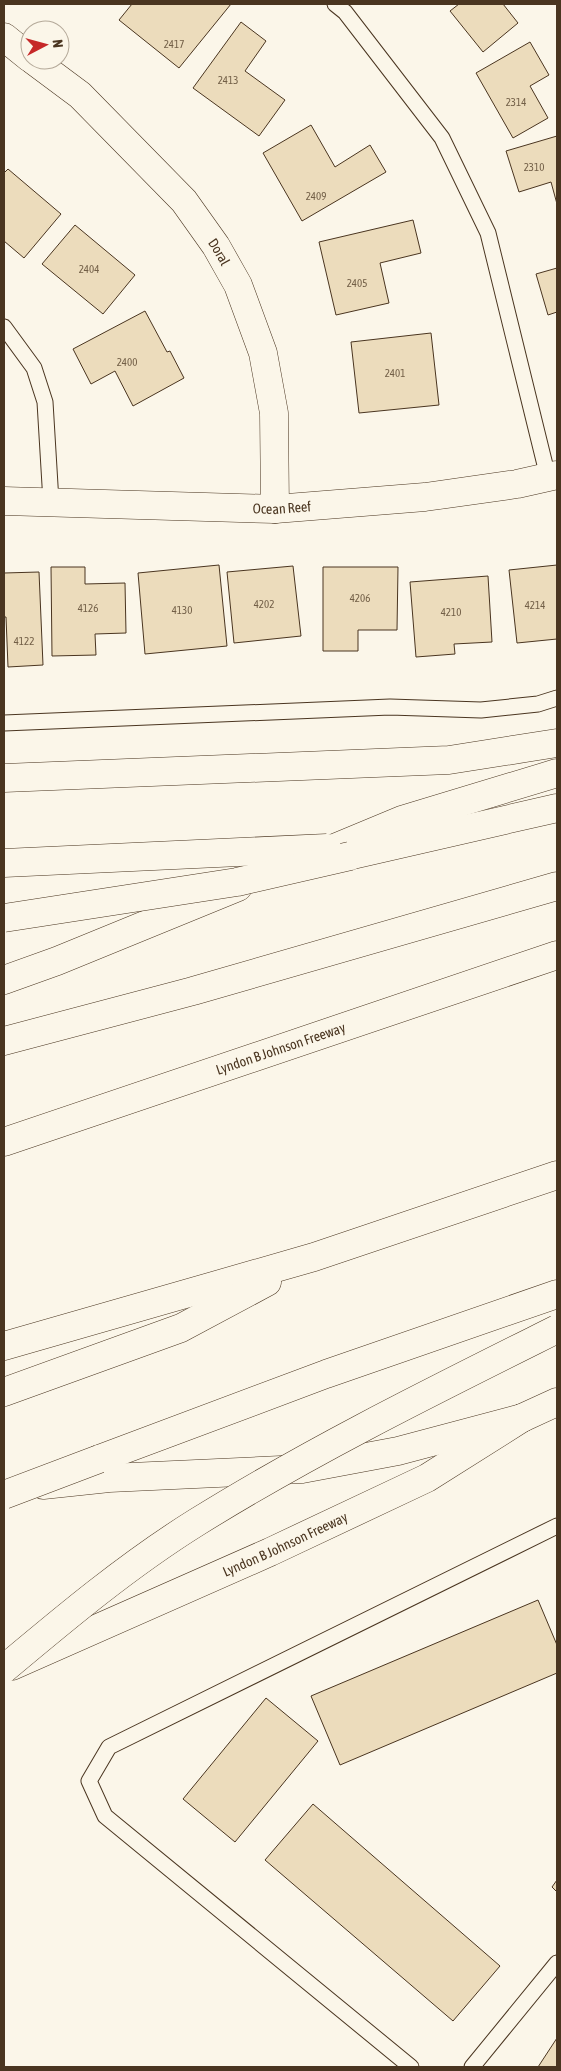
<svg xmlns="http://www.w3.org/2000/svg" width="561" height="2071" font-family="'Asap Condensed',sans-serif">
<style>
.building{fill:#ecdcbc;stroke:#4a3520}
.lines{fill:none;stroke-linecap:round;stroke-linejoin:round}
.lane-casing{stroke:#4a3520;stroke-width:17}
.street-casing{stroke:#4a3520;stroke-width:29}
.secondary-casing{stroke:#4a3520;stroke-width:29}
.highway-casing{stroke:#4a3520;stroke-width:29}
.lane{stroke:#fbf6e9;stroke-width:15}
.street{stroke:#fbf6e9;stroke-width:28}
.secondary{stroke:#fbf6e9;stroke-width:28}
.highway{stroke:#fbf6e9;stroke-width:28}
.highway-bridge-casing{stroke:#4a3520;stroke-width:29;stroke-linecap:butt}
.highway-bridge{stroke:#fbf6e9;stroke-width:28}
.labels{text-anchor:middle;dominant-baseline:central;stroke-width:4;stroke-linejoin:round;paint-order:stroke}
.number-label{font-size:11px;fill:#725f47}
.street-label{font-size:14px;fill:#4a3520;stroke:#fbf6e9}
</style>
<rect width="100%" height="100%" fill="#fbf6e9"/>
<!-- building -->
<g class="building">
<path d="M132,4H231L179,68L119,20Z"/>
<path d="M459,4H503L518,23L483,52L450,11Z"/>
<path d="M241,22L266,41L245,71L285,100L259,136L193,88Z"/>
<path d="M530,42L549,75L530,86L548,118L513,138L476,73Z"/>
<path d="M311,125L335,167L370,145L386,172L302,221L263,153Z"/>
<path d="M557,136V204L551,182L519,192L506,151Z"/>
<path d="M8,169L61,214L24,258L4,241V173Z"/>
<path d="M413,220L421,253L380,263L389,303L336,315L319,242Z"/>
<path d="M75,225L135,275L103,314L42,264Z"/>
<path d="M557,268V312L548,315L536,274Z"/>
<path d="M145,311L167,352L170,351L184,378L133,406L115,371L91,384L73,349Z"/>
<path d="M431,333L439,405L359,413L351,342Z"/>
<path d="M219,565L227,646L145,654L138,573Z"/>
<path d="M557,565V639L517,643L509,570Z"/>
<path d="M293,566L301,636L234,643L227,572Z"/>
<path d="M51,567H85V584L125,583L126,633L95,634L96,655L52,656Z"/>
<path d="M323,567H398L397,630H358V651H323Z"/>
<path d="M39,572L43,665L8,667L6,617H4V573Z"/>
<path d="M488,576L492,642L454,644L455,654L416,657L410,582Z"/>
<path d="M538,1600L557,1645V1673L340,1765L311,1696Z"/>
<path d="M266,1698L318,1741L235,1842L183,1799Z"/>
<path d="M313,1804L500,1966L453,2021L265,1860Z"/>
<path d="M557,1880V1892L552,1887Z"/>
<path d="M557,2038V2067H538Z"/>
</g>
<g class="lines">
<!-- lane casing -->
<g class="lane-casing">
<g id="lane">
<path d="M335,4L345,12L442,138L488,233L548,477"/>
<path d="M4,327L34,368L45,402L51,502"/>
<path d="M4,723L390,707L481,710L538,704L557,698"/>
<path d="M411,2067L105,1816L89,1781L109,1747L557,1526"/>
<path d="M472,2067L557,1963"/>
</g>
</g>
<!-- street casing -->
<g class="street-casing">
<g id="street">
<path d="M4,37L30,58"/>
<path id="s1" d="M33,60L80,95L184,201L216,246L238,285L263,353L274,413L275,509"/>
<path id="s2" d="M4,501L275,509L425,497L517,484L557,475"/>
</g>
</g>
<!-- secondary casing -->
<g class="secondary-casing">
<g id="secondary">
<path d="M4,778L449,760L557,743"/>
<path id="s3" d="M12,1666L270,1552L427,1478L522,1418L557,1402"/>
</g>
</g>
<!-- highway casing -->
<g class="highway-casing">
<g id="highway">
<path d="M352,855L557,808"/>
<path d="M313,857L402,820L557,773"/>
<path d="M4,980L57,961L238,887"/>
<path d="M4,1041L193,991L557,886"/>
<path id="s4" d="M4,1142L557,955"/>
<path d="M4,1346L314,1257L557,1175"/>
<path d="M4,1392L181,1328L267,1282"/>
<path d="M99,1459L326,1374L557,1294"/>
<path d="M43,1485L109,1478L302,1469L398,1451L522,1418"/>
</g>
</g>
<!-- lane -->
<use href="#lane" class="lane"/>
<!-- street -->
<use href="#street" class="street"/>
<!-- secondary -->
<use href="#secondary" class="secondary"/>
<!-- highway -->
<use href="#highway" class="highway"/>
<!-- highway-bridge casing -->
<g class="highway-bridge-casing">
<g id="highway-bridge">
<path d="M4,863L327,848"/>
<path d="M4,918L237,882L350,856"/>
<path d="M4,1495L99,1459"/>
<path d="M4,1669C66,1617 128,1565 197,1522C313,1450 435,1390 557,1329"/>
</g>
</g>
<!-- highway-bridge -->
<use href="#highway-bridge" class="highway-bridge"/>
</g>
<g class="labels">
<!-- number labels -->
<g class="number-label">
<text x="174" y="44">2417</text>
<text x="228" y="80">2413</text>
<text x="516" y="102">2314</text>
<text x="534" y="167">2310</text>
<text x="316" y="196">2409</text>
<text x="89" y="269">2404</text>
<text x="357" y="283">2405</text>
<text x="127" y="362">2400</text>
<text x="395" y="373">2401</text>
<text x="360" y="598">4206</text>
<text x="264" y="604">4202</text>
<text x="535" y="605">4214</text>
<text x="88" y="608">4126</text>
<text x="182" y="610">4130</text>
<text x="451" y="612">4210</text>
<text x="24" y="641">4122</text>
</g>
<!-- street labels -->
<g class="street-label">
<text stroke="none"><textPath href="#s1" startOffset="269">Doral</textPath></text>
<text stroke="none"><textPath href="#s2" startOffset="278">Ocean Reef</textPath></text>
<text stroke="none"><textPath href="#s4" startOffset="292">Lyndon B Johnson Freeway</textPath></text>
<text stroke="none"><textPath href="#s3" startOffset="299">Lyndon B Johnson Freeway</textPath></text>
</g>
</g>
<!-- border -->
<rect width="561" height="2071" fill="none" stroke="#4a3520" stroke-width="10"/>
<!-- north arrow -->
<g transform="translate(45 45) rotate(84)"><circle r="24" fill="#fbf6e9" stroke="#b4a999"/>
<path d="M0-4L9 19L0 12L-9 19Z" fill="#c62828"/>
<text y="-8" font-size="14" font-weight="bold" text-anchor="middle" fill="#4a3520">N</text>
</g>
</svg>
